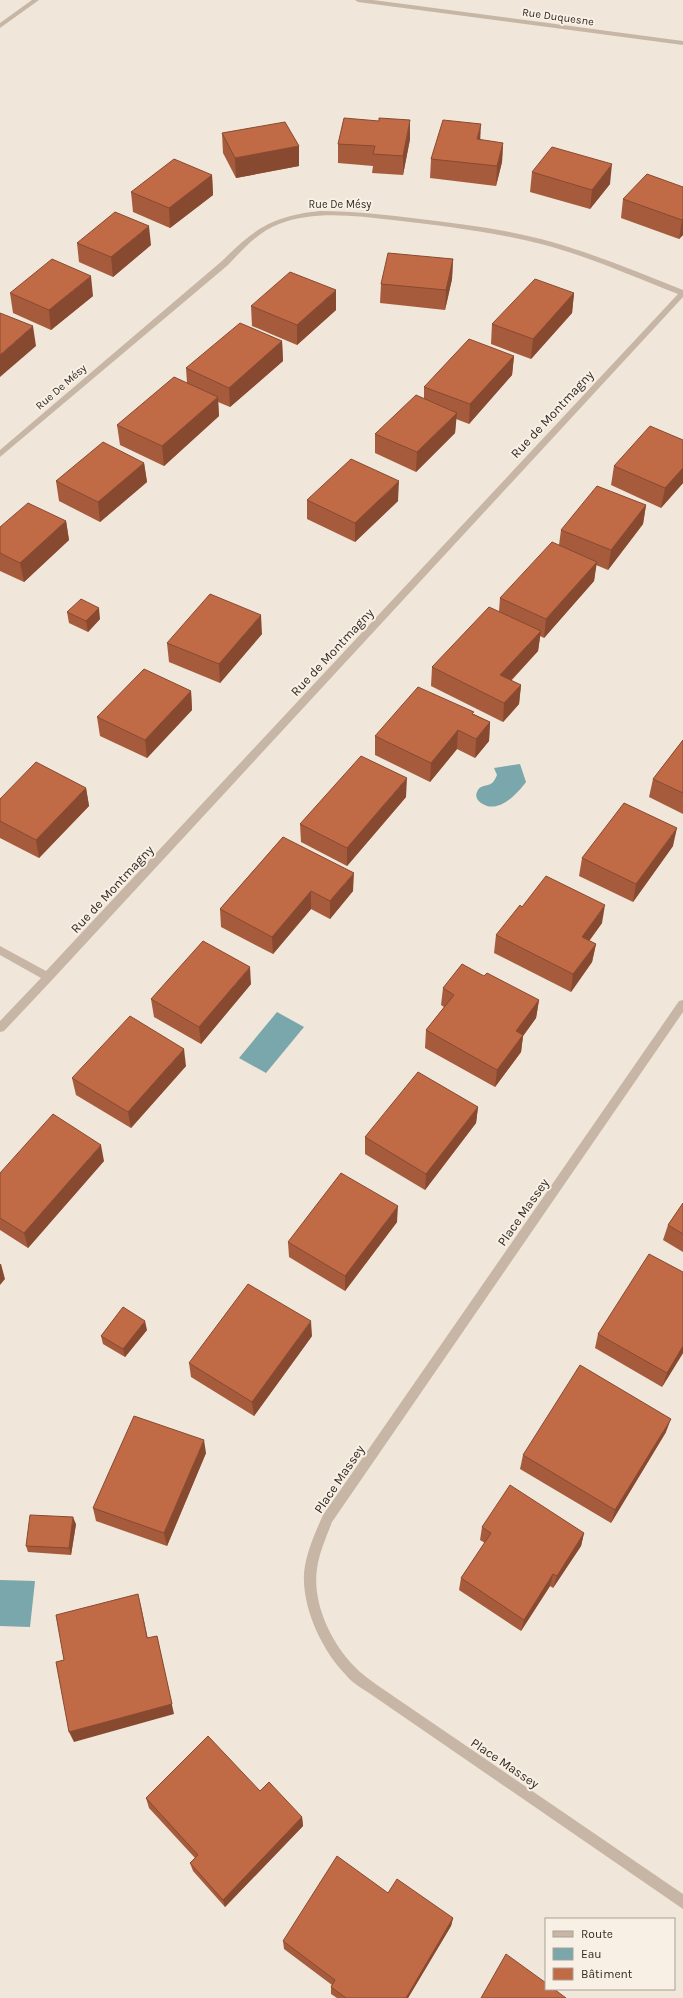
<svg xmlns="http://www.w3.org/2000/svg" width="683" height="1998" font-family="Karla,sans-serif">
<style>
.water{fill:#79a7ab}
.lines{fill:none;stroke-linecap:round;stroke-linejoin:round}
.minor{fill:#c7b6a5;fill-rule:evenodd}
.wall{fill:#a65b3c}
.shaded-wall{fill:#874a31}
.building{fill:#c16a46;stroke:#874a31}
.labels{text-anchor:middle;dominant-baseline:central;stroke-width:4;stroke-linejoin:round;paint-order:stroke}
.far-street-label{font-size:11px;fill:#332b26;stroke:#f8f0e4}
.street-label{font-size:13px;fill:#332b26;stroke:#f8f0e4}
</style>
<rect width="100%" height="100%" fill="#f0e6d9"/>
<!-- water -->
<g class="water">
<path d="M520,764L526,782C517,794 498,815 481,803C477,800 475,796 477,792C480,784 487,787 492,783C494,782 496,777 497,775L494,768Z"/>
<path d="M277,1012L304,1027L266,1073L239,1058Z"/>
<path d="M0,1580L35,1581L30,1627L0,1626Z"/>
</g>
<g class="lines">
<!-- minor -->
<g class="minor">
<path d="M32,0H39L0,28V23Z"/>
<path d="M355,0H373L683,41V45L358,2Z"/>
<path d="M320,211C354,211 387,215 420,219C464,224 509,230 552,242C597,255 640,273 683,290V297L52,980L4,1031L0,1032V1021L41,978L0,955V946L46,971L678,294C634,277 590,257 545,245C495,232 444,226 393,220C356,216 315,210 279,224C258,232 243,249 228,265L0,457V450L222,261C255,228 273,216 320,211Z"/>
<path d="M683,1000V1012L332,1522C326,1538 319,1553 317,1569C312,1603 331,1642 353,1665C360,1673 369,1679 377,1685L683,1894V1909L369,1693C360,1687 351,1682 345,1674C322,1650 302,1608 304,1573C306,1553 315,1533 323,1515L679,1001Z"/>
</g>
</g>
<!-- wall -->
<g class="wall">
<path d="M222,133L299,146V166L236,178L223,153Z"/>
<path d="M410,139L403,175L372,173L373,166L338,163V144Z"/>
<path d="M503,143L502,162L496,186L430,178L431,159Z"/>
<path d="M532,172L610,184L590,209L530,192Z"/>
<path d="M212,175L213,195L170,228L133,212L131,192Z"/>
<path d="M683,187V235L679,239L621,218L623,199Z"/>
<path d="M77,243L151,245L113,277L79,262Z"/>
<path d="M453,259L452,279L445,310L380,303L381,284Z"/>
<path d="M10,293L93,296L51,330L13,313Z"/>
<path d="M574,293L572,313L531,359L491,344L492,324Z"/>
<path d="M251,306L336,310L297,345L252,326Z"/>
<path d="M282,341L283,361L230,407L218,402L219,416L164,466L120,445L117,425L187,383L186,368Z"/>
<path d="M514,356L512,375L469,424L456,419L455,433L416,472L375,453V434L424,399V387Z"/>
<path d="M683,440V483L661,508L611,485L614,466Z"/>
<path d="M144,463L147,482L100,522L59,501L56,481Z"/>
<path d="M307,500L398,501L355,542L307,519Z"/>
<path d="M646,505L643,524L608,570L596,565L594,581L544,638L540,636L538,651L511,681L521,685L519,704L503,722L431,686L432,667L499,611L500,598L559,545L561,530Z"/>
<path d="M66,521L69,540L24,582L0,571V527Z"/>
<path d="M67,612L100,619L88,632L69,623Z"/>
<path d="M262,634L220,683L169,662L167,643Z"/>
<path d="M191,691L192,710L147,758L100,736L97,717Z"/>
<path d="M474,714L490,722L489,741L475,758L457,749L430,782L375,755V736Z"/>
<path d="M683,740V814L649,797L653,779Z"/>
<path d="M86,788L89,806L39,858L0,838V799Z"/>
<path d="M406,797L347,866L301,842L300,824Z"/>
<path d="M283,837L353,891L330,919L311,909L273,954L221,927L220,909Z"/>
<path d="M673,846L633,902L579,876L582,858Z"/>
<path d="M522,907L602,923L589,941L596,944L592,962L571,992L494,953L496,935Z"/>
<path d="M484,976L539,1000L536,1018L523,1036L521,1052L495,1087L425,1048L426,1030L444,1007L441,1005L443,988Z"/>
<path d="M251,984L201,1044L154,1017L151,999Z"/>
<path d="M186,1066L131,1128L76,1095L72,1078Z"/>
<path d="M478,1107L476,1123L425,1190L365,1154V1137Z"/>
<path d="M104,1161L28,1248L0,1230V1173Z"/>
<path d="M683,1203V1252L663,1240L668,1225Z"/>
<path d="M397,1222L345,1291L289,1257L288,1242Z"/>
<path d="M683,1272V1353L662,1387L595,1348L598,1334Z"/>
<path d="M147,1330L125,1357L103,1344L101,1336Z"/>
<path d="M312,1336L254,1416L191,1377L189,1363Z"/>
<path d="M666,1432L611,1523L520,1469L523,1455Z"/>
<path d="M206,1453L167,1546L96,1521L93,1508Z"/>
<path d="M76,1524L71,1555L28,1552L26,1546Z"/>
<path d="M482,1527L584,1533L581,1546L553,1588L550,1586L521,1631L459,1590L461,1578L485,1543L480,1540Z"/>
<path d="M260,1791L302,1817L303,1826L225,1907L193,1871L190,1863L195,1858L149,1808L146,1798Z"/>
<path d="M388,1893L453,1918L451,1926L408,1998H337L331,1994V1987L332,1985L284,1949L283,1941Z"/>
</g>
<!-- shaded-wall -->
<g class="shaded-wall">
<path d="M410,120V139L403,175V156Z"/>
<path d="M481,124L480,144L477,139Z"/>
<path d="M503,143L502,162L496,186L497,166Z"/>
<path d="M299,146V166L236,178L235,158Z"/>
<path d="M612,164L610,184L590,209L592,190Z"/>
<path d="M212,175L213,195L170,228L169,208Z"/>
<path d="M683,219V235L679,239L682,220Z"/>
<path d="M149,226L151,245L113,277L111,257Z"/>
<path d="M453,259L452,279L445,310L446,290Z"/>
<path d="M91,276L93,296L51,330L49,310Z"/>
<path d="M336,290V310L297,345V325Z"/>
<path d="M574,293L572,313L531,359L533,339Z"/>
<path d="M33,326L36,346L0,377V355Z"/>
<path d="M282,341L283,361L230,407L229,388Z"/>
<path d="M514,356L512,375L469,424L470,404Z"/>
<path d="M218,397L219,416L164,466L162,446Z"/>
<path d="M457,413L455,433L416,472L417,452Z"/>
<path d="M144,463L147,482L100,522L98,502Z"/>
<path d="M683,468V483L661,508L665,488Z"/>
<path d="M399,481L398,501L355,542V523Z"/>
<path d="M646,505L643,524L608,570L611,550Z"/>
<path d="M66,521L69,540L24,582L20,563Z"/>
<path d="M597,562L594,581L544,638L546,619Z"/>
<path d="M99,608L100,619L88,632L86,621Z"/>
<path d="M261,615L262,634L220,683L219,664Z"/>
<path d="M541,631L538,651L498,694L500,675Z"/>
<path d="M521,685L519,704L503,722L504,703Z"/>
<path d="M191,691L192,710L147,758L145,740Z"/>
<path d="M490,722L489,741L475,758L476,739Z"/>
<path d="M458,730L457,749L430,782L431,763Z"/>
<path d="M407,778L406,797L347,866V848Z"/>
<path d="M86,788L89,806L39,858L36,840Z"/>
<path d="M677,828L673,846L633,902L636,884Z"/>
<path d="M354,873L353,891L330,919V901Z"/>
<path d="M311,891V909L273,954L272,937Z"/>
<path d="M605,905L602,923L579,955L582,937Z"/>
<path d="M596,944L592,962L571,992L573,974Z"/>
<path d="M250,967L251,984L201,1044L199,1027Z"/>
<path d="M539,1000L536,1018L523,1036L521,1052L495,1087L497,1070L516,1031Z"/>
<path d="M184,1049L186,1066L131,1128L128,1112Z"/>
<path d="M478,1107L476,1123L425,1190L426,1174Z"/>
<path d="M101,1145L104,1161L28,1248L24,1233Z"/>
<path d="M398,1206L397,1222L345,1291V1276Z"/>
<path d="M0,1264H1L5,1279L0,1285Z"/>
<path d="M145,1321L147,1330L125,1357L123,1349Z"/>
<path d="M311,1321L312,1336L254,1416L252,1402Z"/>
<path d="M683,1346V1353L662,1387L667,1373Z"/>
<path d="M671,1419L666,1432L611,1523L615,1510Z"/>
<path d="M204,1440L206,1453L167,1546L164,1533Z"/>
<path d="M73,1517L76,1524L71,1555L69,1548Z"/>
<path d="M584,1533L581,1546L553,1588L557,1576Z"/>
<path d="M553,1574L550,1586L521,1631L524,1620Z"/>
<path d="M138,1594L141,1606L150,1649L147,1638Z"/>
<path d="M157,1636L174,1714L74,1742L69,1732Z"/>
<path d="M302,1817L303,1826L225,1907L223,1900Z"/>
<path d="M453,1918L451,1926L408,1998H406Z"/>
</g>
<!-- building -->
<g class="building">
<path d="M344,118L379,121V118L410,120L403,156L373,154L375,146L338,144Z"/>
<path d="M443,120L481,124L477,139L503,143L497,166L431,159Z"/>
<path d="M285,122L299,146L235,158L222,133Z"/>
<path d="M552,147L612,164L592,190L532,172Z"/>
<path d="M174,159L212,175L169,208L131,192Z"/>
<path d="M647,174L683,187V219L682,220L623,199Z"/>
<path d="M115,212L149,226L111,257L77,243Z"/>
<path d="M388,253L453,259L446,290L381,284Z"/>
<path d="M52,259L91,276L49,310L10,293Z"/>
<path d="M290,272L336,290L297,325L251,306Z"/>
<path d="M535,279L574,293L533,339L492,324Z"/>
<path d="M0,313L33,326L0,355Z"/>
<path d="M240,323L282,341L229,388L186,368Z"/>
<path d="M469,339L514,356L470,404L424,387Z"/>
<path d="M174,377L218,397L162,446L117,425Z"/>
<path d="M416,395L457,413L417,452L375,434Z"/>
<path d="M650,426L683,440V468L665,488L614,466Z"/>
<path d="M103,442L144,463L98,502L56,481Z"/>
<path d="M351,459L399,481L355,523L307,500Z"/>
<path d="M597,486L646,505L611,550L561,530Z"/>
<path d="M28,503L66,521L20,563L0,553V527Z"/>
<path d="M552,542L597,562L546,619L500,598Z"/>
<path d="M210,594L261,615L219,664L167,643Z"/>
<path d="M81,599L99,608L86,621L67,612Z"/>
<path d="M489,607L541,631L500,675L521,685L504,703L432,667Z"/>
<path d="M144,669L191,691L145,740L97,717Z"/>
<path d="M418,687L474,712L472,714L490,722L476,739L458,730L431,763L375,736Z"/>
<path d="M683,740V793L653,779Z"/>
<path d="M361,756L407,778L347,848L300,824Z"/>
<path d="M36,762L86,788L36,840L0,821V799Z"/>
<path d="M624,803L677,828L636,884L582,858Z"/>
<path d="M283,837L354,873L330,901L311,891L272,937L220,909Z"/>
<path d="M546,876L605,905L582,937L596,944L573,974L496,935L520,905L522,907Z"/>
<path d="M203,941L250,967L199,1027L151,999Z"/>
<path d="M462,964L484,976L487,973L539,1000L516,1031L523,1035L497,1070L426,1030L454,995L443,988Z"/>
<path d="M130,1016L184,1049L128,1112L72,1078Z"/>
<path d="M418,1072L478,1107L426,1174L365,1137Z"/>
<path d="M53,1114L101,1145L24,1233L0,1218V1173Z"/>
<path d="M341,1173L398,1206L345,1276L288,1242Z"/>
<path d="M683,1203V1234L668,1225Z"/>
<path d="M649,1254L683,1272V1346L667,1373L598,1334Z"/>
<path d="M248,1284L311,1321L252,1402L189,1363Z"/>
<path d="M123,1307L145,1321L123,1349L101,1336Z"/>
<path d="M580,1365L671,1419L615,1510L523,1455Z"/>
<path d="M134,1416L204,1440L164,1533L93,1508Z"/>
<path d="M510,1485L584,1533L557,1576L553,1574L524,1620L461,1578L491,1533L482,1527Z"/>
<path d="M30,1515L73,1517L69,1548L26,1546Z"/>
<path d="M138,1594L147,1638L157,1636L172,1704L69,1732L56,1662L64,1660L56,1615Z"/>
<path d="M208,1736L260,1791L269,1782L302,1817L223,1900L190,1863L198,1855L146,1798Z"/>
<path d="M337,1856L388,1893L397,1879L453,1918L406,1998H346L331,1987L335,1980L283,1941Z"/>
<path d="M506,1954L546,1983V1989H554L566,1998H481Z"/>
</g>
<g class="labels">
<!-- far-street labels -->
<g class="far-street-label">
<text transform="translate(558 17) rotate(8)">Rue Duquesne</text>
<text x="340" y="204">Rue De Mésy</text>
<text transform="translate(61 387) rotate(-41)">Rue De Mésy</text>
</g>
<!-- street labels -->
<g class="street-label">
<text transform="translate(552 414) rotate(-47)">Rue de Montmagny</text>
<text transform="translate(332 652) rotate(-47)">Rue de Montmagny</text>
<text transform="translate(112 889) rotate(-47)">Rue de Montmagny</text>
<text transform="translate(523 1212) rotate(-55)">Place Massey</text>
<text transform="translate(339 1479) rotate(-56)">Place Massey</text>
<text transform="translate(505 1763) rotate(34)">Place Massey</text>
</g>
</g>
<!-- legend -->
<rect x="545" y="1918" width="130" height="72" fill="#f8f0e4" stroke="#a9a198"/>
<rect x="553" y="1931" width="20" height="6" fill="#c7b6a5" stroke="#a9a198"/>
<text x="581" y="1938" font-size="12" fill="#332b26">Route</text>
<rect x="553" y="1948" width="20" height="12" fill="#79a7ab" stroke="#a9a198"/>
<text x="581" y="1958" font-size="12" fill="#332b26">Eau</text>
<rect x="553" y="1968" width="20" height="12" fill="#c16a46" stroke="#a9a198"/>
<text x="581" y="1978" font-size="12" fill="#332b26">Bâtiment</text>
</svg>
